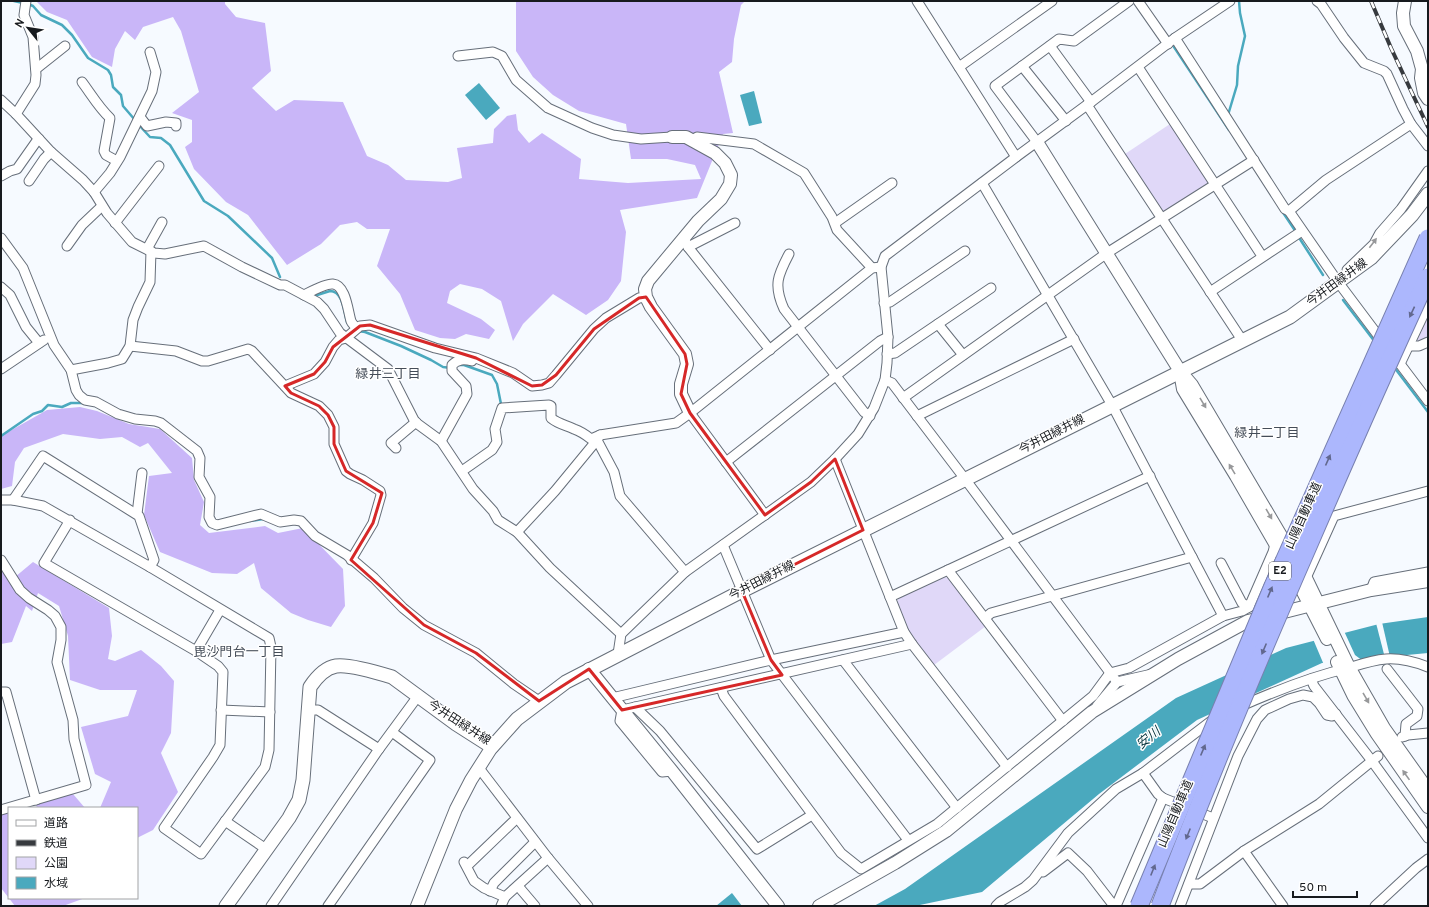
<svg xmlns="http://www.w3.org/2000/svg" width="1429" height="907" font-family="Overpass,'Noto Sans JP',sans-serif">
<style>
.green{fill:#e0d8f8}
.forest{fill:#c9b6f8}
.water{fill:#4aa9be}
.pier{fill:#f6faff}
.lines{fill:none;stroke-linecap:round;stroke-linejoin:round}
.stream{stroke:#4aa9be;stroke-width:2.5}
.minor-casing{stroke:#676f7a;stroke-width:11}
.tertiary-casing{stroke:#676f7a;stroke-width:14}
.secondary-casing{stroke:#676f7a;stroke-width:15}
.minor{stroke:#fff;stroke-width:9}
.tertiary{stroke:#fff;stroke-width:12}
.secondary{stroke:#fff;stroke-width:13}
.rail-casing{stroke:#373a3e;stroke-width:4}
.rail{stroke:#fff;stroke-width:2.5;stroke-dasharray:8;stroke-linecap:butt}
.motorway-bridge-casing{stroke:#7880af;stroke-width:19;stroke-linecap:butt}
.motorway-bridge{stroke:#acb7fd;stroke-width:17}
.oneway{fill:#97989a}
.oneway2{fill:#62688e}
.marked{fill:none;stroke:#d62828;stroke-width:3;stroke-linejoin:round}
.labels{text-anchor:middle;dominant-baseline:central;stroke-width:3;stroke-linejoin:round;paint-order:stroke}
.shield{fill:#fff;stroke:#5d5f62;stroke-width:1}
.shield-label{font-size:11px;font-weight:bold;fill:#171a1e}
.street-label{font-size:12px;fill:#171a1e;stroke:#fff}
.neighbourhood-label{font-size:13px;fill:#454d58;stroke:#fff}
.water-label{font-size:13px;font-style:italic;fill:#03323b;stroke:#fff}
</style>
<rect width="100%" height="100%" fill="#f6faff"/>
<!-- green -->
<g class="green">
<path d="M1170,124L1208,181V185L1165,212H1162L1125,154Z"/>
<path d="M1428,310V338L1420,341H1413Z"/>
<path d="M945,577L951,579L986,626L934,665L916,643L909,631L897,602L899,598Z"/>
</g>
<!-- forest -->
<g class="forest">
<path d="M36,1H225V4L236,17L265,23L271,71L252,88L276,111L294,100L343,102L367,156L388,165L406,180L448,182L462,178L457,148L493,143L494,129L507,116L516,114L518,130L529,143L542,133L581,159L579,179L628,183L701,179L695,165L667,159H631L626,124L579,111L553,95L533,77L516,51V1H745L741,5L734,39L732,62L719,72L733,133L723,134L697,198L620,210L626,232L621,281L608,300L586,315L553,294L523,324L513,341L501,301L482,289L460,284L450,291L447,303L481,319L495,330L489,339L466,334L455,339L440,338L415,330L400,294L377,266L390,229H367L357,222L340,225L321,244L287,265L248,215L226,202L194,169L185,147L192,142V120L172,113L199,92L181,31L173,17L143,27L135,40L125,31L115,49L112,67L92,57L67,20L47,12Z"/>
<path d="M80,407L97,411L129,424L160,429L192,458L194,480L204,502L200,525L209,533L265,526L278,533L303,528L343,569L345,606L331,627L308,620L291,613L261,588L254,563L237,574L212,573L160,552L144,515L149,476L172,473L148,443L140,447L122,437L100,439L63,434L24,448L15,462L12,486L1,489V436L47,410Z"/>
<path d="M33,562L109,608L112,636L108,659L115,661L141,650L161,666L174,681L171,733L161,753L178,792L153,830L137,838V808H100L111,782L95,774L81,727L128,716L137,690H100L70,680L68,636L59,606L38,593L32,611L26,606L12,642L1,644V569L9,582Z"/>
<path d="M73,794L85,808H37L36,804Z"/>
<path d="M9,813V898H85L63,906H15L1,888V814Z"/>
</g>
<!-- water -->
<g class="water">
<path d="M479,83L500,108L486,120L465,95Z"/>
<path d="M754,91L762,123L749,126L740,95Z"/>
<path d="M1428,617V653L1322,663L1197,720L1099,794L982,892L915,906H874L905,889L1176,698L1286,648L1379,624Z"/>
<path d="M732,893L742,906H716Z"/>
</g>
<!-- pier -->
<g class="pier">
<path d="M1382,622L1390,657L1385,658L1376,623Z"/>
<path d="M1344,631L1355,655L1363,661L1324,665L1313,639Z"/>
</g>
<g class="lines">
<!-- stream -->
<g class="stream">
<path d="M14,1L23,3"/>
<path d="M28,4L33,6L41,15L62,25L72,35L88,58L108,70L111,75L113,87L121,95L123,106L135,120"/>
<path d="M1174,47L1229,130"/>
<path d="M1228,115L1237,85L1238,66L1245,36L1240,13L1239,1"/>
<path d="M138,124L150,137L161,138L170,145L204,201L228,216L272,258L280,277"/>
<path d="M1282,211L1296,232"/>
<path d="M1298,236L1323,275"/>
<path d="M314,296L330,291C343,291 344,312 347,322L349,325"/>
<path d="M1343,300L1375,342"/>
<path d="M358,331L365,332L401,346L431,360L443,367L451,368"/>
<path d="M459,365H464L492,375L497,384L501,404H502"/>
<path d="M1394,367L1428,412"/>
<path d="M1,436L33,414L42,411L48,405L62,407L71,403H83"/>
<path d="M250,521L263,519"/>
</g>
<!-- minor casing -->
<g class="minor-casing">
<g id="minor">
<path d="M917,1L1016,157"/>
<path d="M1138,1L1168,44"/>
<path d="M1317,1L1321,4L1344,38L1364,63L1384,71L1387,74L1403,109L1411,124L1428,146"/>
<path d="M1175,38L1285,209L1289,211L1338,282L1383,342"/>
<path d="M1050,46L1091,102"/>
<path d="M458,56L493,52L502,56L516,80L548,108L592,128L613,135L641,139L672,137"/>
<path d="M1022,66L1066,121"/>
<path d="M959,67L1052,1"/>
<path d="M1138,67L1262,256"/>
<path d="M36,69L65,46"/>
<path d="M82,82C91,94 99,108 110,118L104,151L106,155L117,161"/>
<path d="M1,100L16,114L51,152L83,180L94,192L107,213L132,242L154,253L165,254L204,246L242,267L280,285H285L317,302L324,309L340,333L388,369L415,422L441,441L473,489L493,511L498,520L517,532L550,568L621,634"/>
<path d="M1087,105L1242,340"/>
<path d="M16,114L35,84L36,75L33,37L24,15L26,1"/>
<path d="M140,117L147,126L166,122L176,123V126"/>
<path d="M692,140L697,137L754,144L804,173L832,217L837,230L872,268"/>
<path d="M1037,142L995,86L1059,39L1074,41L1129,1"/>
<path d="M1,176L10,171L17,169L36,142L39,139"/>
<path d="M29,181L44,159L51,152"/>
<path d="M982,183L1112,405L1223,616"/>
<path d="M94,192L110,173L120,157L152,91L156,72L150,52"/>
<path d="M1289,211L1326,180L1411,124"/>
<path d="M115,223L159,166"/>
<path d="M835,223L892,183"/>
<path d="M1,238L23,268L54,345L71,370L76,390L79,395L85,400L96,402L118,414L135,419L155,421L161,423L197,451L200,458L199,477L210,497L209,517L212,523L217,525L261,514L280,522L294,520L301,521L315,536L347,555L374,578L403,608L424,625L476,653L514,684L539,701"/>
<path d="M684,238L688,247L770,350"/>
<path d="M67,246L82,225L102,206"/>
<path d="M688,247L735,223"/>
<path d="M147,249L162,222"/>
<path d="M789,254C778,275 773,285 784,309L864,412L870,416"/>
<path d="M1347,270L1374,244L1380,233L1401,209L1428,171"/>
<path d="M1,287L10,295L26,327L39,343"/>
<path d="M1210,292L1302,231"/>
<path d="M304,295C310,292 326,283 333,284C346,285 348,312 351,321C352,324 355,326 357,328"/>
<path d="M884,303L890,302L965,251"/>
<path d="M938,324L963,355"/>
<path d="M130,346L176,351L202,361H208L248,349L252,351L291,393L319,406L328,415L334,427V444L346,471L350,474L363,480L380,491L381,495L373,523L351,560"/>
<path d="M1409,346H1419L1428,342"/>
<path d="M1391,352L1428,401"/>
<path d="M887,354L895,353L991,288"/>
<path d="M1400,364L1428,305"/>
<path d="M1,369L44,340"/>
<path d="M71,370L108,363L122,359L130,346L133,320L138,307L150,282L151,251"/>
<path d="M885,380L892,383L965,479L1117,682"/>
<path d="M285,386L314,374L325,362L333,347L339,340L346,338L360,326L370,325L435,348L476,358L513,373L532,386L542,385L549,383L556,375L594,329L606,318L639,298L646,297"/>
<path d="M903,398L1107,253L1254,160"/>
<path d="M690,413L765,515"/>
<path d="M917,416L1074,339"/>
<path d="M600,435L597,440L614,472L620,496L685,572"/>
<path d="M441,441L467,394L466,386L452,371V365C458,359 464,359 472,361"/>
<path d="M396,448L391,443L416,422"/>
<path d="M835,459L904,632L912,644L1007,767"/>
<path d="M726,462L880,341L888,337"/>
<path d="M462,471L492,450L497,442L495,429L502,408L549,405L551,406V418C558,424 566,425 574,429C580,431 586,435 591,439L600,435L676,423L690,413L872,268L881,267"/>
<path d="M1,500H13L43,506L150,567L269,638L271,647L269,750L265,767L201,854L164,828L213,757L220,745L223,672L218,666L196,651L44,563L70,520"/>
<path d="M13,500L43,456L139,516L154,560L150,567"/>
<path d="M137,514L142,473"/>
<path d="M517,532L555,491L597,440"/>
<path d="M723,545L771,660L908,840"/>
<path d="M1,560L20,590L29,598L48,610L55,616L61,627V640L57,662L73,720L74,739L86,785L1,810"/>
<path d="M1221,563L1242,603L1249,607"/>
<path d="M948,570L1063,721"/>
<path d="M1306,578L1334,516L1428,491"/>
<path d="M1371,590L1374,582L1428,572"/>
<path d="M890,597L1150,476"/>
<path d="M985,618L991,613L1192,557"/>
<path d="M196,651L220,610"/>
<path d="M618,654L621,634L685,572L811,482L835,459L858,434L874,408L885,380L887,363L888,337L881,267L885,256L1016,157L1091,102L1175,38L1230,1"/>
<path d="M843,660L957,808"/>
<path d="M1387,669L1418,709L1417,716L1406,724L1405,736"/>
<path d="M1311,679L1314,686L1372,761L1428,838"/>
<path d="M721,688L724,696L841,853L861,869L937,824L1093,696L1110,673L1129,668L1223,616L1242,611L1249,607L1273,552L1275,544L1277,542"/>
<path d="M1,692H6L36,800"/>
<path d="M612,698L771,660L904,632"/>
<path d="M1097,706L1117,682L1152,674"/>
<path d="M635,707L660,731L757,849L812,815"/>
<path d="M1239,707C1275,691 1310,677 1348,668C1361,664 1373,660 1386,659C1401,658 1415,662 1428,667"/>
<path d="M221,710L270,712"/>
<path d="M308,710H318L379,749"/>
<path d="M1402,737L1408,735L1428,733"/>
<path d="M479,768L548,858L588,906"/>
<path d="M672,771L662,772L620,721L622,710L912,644"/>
<path d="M1143,773L1158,794L1163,798L1213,818"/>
<path d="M225,821L266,849"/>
<path d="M1244,851L1283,906"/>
<path d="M464,862L474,881L484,888L505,897"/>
<path d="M467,866L517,818"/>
<path d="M1043,872L1068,853L1087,871L1114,906"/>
<path d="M1189,884H1200L1244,851L1319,804L1378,756"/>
<path d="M518,886L535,906"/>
<path d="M490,891L494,883L535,842"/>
<path d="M271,906L379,749L418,696"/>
<path d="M328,906L430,760L392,732"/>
<path d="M501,906L505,897L548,858"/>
<path d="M996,906L1000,902L1025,887L1033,880L1068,833L1116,789L1143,773L1215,718"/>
<path d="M1116,906L1163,798"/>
<path d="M1180,906L1238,756L1257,719L1265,710L1289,699L1303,695L1313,697L1319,703L1327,715L1332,716L1336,714"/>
<path d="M1375,906L1416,868L1428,859"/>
</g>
</g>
<!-- tertiary casing -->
<g class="tertiary-casing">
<g id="tertiary">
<path d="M1405,1L1403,13L1404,26L1417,51L1422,69L1421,78L1424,93L1428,99"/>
<path d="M672,137H686L715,153L725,163L731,175L730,184L721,199L698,221L648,281L645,289L646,297L651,307L685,354L687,364L681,384V394L690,413"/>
<path d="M1037,142L1180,371L1192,385L1306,578L1349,667L1384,728L1428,790"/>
<path d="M1180,372L1183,389L1236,476L1303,592L1327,639"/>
<path d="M1337,662L1353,695L1377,734L1428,807"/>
<path d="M589,669L672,771L778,906"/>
<path d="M417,906L456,809L471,780L492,747"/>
<path d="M819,906L895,863L946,831L1092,712L1178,659L1248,621L1371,590L1428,581"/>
</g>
</g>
<!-- secondary casing -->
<g class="secondary-casing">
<path id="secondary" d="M226,906L289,818L299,800L303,780L310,687C316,678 324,668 336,666C349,664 379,673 392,677L456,724L492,747L517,719L566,682L742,591L1290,317L1371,258L1412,215L1428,194"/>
</g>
<!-- minor -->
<use href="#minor" class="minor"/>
<!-- tertiary -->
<use href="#tertiary" class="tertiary"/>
<!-- secondary -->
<use href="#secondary" class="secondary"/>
<!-- rail casing -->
<g class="rail-casing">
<path id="rail" d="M1371,1L1391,48L1428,127"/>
</g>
<!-- rail -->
<use href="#rail" class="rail"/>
<!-- motorway-bridge casing -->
<g class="motorway-bridge-casing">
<g id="motorway-bridge">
<path d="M1139,906L1273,586L1428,238"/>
<path d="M1160,906C1206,784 1257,663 1309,544C1348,454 1387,365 1428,277"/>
</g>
</g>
<!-- motorway-bridge -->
<use href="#motorway-bridge" class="motorway-bridge"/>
</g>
<!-- one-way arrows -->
<defs><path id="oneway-solid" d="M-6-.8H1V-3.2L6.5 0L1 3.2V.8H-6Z"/></defs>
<g class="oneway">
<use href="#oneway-solid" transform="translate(1373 243) rotate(-53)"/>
<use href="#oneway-solid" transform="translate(1203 403) rotate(59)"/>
<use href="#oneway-solid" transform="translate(1232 469) rotate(-121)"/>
<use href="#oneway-solid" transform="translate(1269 514) rotate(60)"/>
<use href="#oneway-solid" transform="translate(1366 698) rotate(60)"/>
<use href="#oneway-solid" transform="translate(1406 775) rotate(-125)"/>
</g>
<g class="oneway2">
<use href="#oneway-solid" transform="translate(1412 312) rotate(115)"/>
<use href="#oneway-solid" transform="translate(1328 460) rotate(-66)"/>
<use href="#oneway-solid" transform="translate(1270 592) rotate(-67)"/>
<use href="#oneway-solid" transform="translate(1264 649) rotate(113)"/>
<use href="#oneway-solid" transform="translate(1203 750) rotate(-67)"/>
<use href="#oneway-solid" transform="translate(1188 834) rotate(112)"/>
<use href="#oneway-solid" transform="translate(1153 870) rotate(-68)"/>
</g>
<!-- marked area -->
<path class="marked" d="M646,297L685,354L687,364L681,394L690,413L765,515L811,482L835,459L863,530L742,591L771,660L782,675L622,710L589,669L539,701L476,653L424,625L351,560L373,523L382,493L346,471L334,444V427L328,415L319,406L291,393L285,386L314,374L325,362L333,347L360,326L370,325L476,358L532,386L542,385L556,375L594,329L639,298Z"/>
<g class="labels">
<!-- shield labels -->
<rect class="shield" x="1269" y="562" width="22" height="18" rx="3"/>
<g class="shield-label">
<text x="1280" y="571">E2</text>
</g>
<!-- street labels -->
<g class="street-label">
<text transform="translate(1337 283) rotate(-36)">今井田緑井線</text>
<text transform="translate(1052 435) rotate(-27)">今井田緑井線</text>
<text transform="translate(1304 516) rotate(-66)">山陽自動車道</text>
<text transform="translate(762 581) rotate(-27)">今井田緑井線</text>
<text transform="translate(459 723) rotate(33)">今井田緑井線</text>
<text transform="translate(1176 814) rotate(-67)">山陽自動車道</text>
</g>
<!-- neighbourhood labels -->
<g class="neighbourhood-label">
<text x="388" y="375">緑井三丁目</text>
<text x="1267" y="434">緑井二丁目</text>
<text x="239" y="653">毘沙門台一丁目</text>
</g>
<!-- water labels -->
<g class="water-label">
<text transform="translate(1149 739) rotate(-39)">安川</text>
</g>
</g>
<!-- border -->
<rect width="1429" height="907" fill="none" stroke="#171a1e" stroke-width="4"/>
<!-- legend -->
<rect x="8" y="807" width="130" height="92" fill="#ffffff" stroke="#a2a3a5"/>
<rect x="16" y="820" width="20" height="6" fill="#ffffff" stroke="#a2a3a5"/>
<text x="44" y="827" font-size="12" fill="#171a1e">道路</text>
<rect x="16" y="840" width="20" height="6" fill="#373a3e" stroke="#a2a3a5"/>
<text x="44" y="847" font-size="12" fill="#171a1e">鉄道</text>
<rect x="16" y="857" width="20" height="12" fill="#e0d8f8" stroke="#a2a3a5"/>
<text x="44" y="867" font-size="12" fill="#171a1e">公園</text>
<rect x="16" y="877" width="20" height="12" fill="#4aa9be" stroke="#a2a3a5"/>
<text x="44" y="887" font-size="12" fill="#171a1e">水域</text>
<!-- north arrow -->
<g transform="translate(28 28) rotate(300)" stroke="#ffffff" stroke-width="3" paint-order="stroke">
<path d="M0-3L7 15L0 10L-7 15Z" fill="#171a1e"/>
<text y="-6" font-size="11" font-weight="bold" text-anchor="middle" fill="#171a1e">N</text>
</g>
<!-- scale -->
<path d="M1293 891v6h64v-6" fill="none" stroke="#171a1e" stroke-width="2"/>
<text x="1299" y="891" font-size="12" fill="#171a1e" stroke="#ffffff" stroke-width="3" paint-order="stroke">50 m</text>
</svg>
